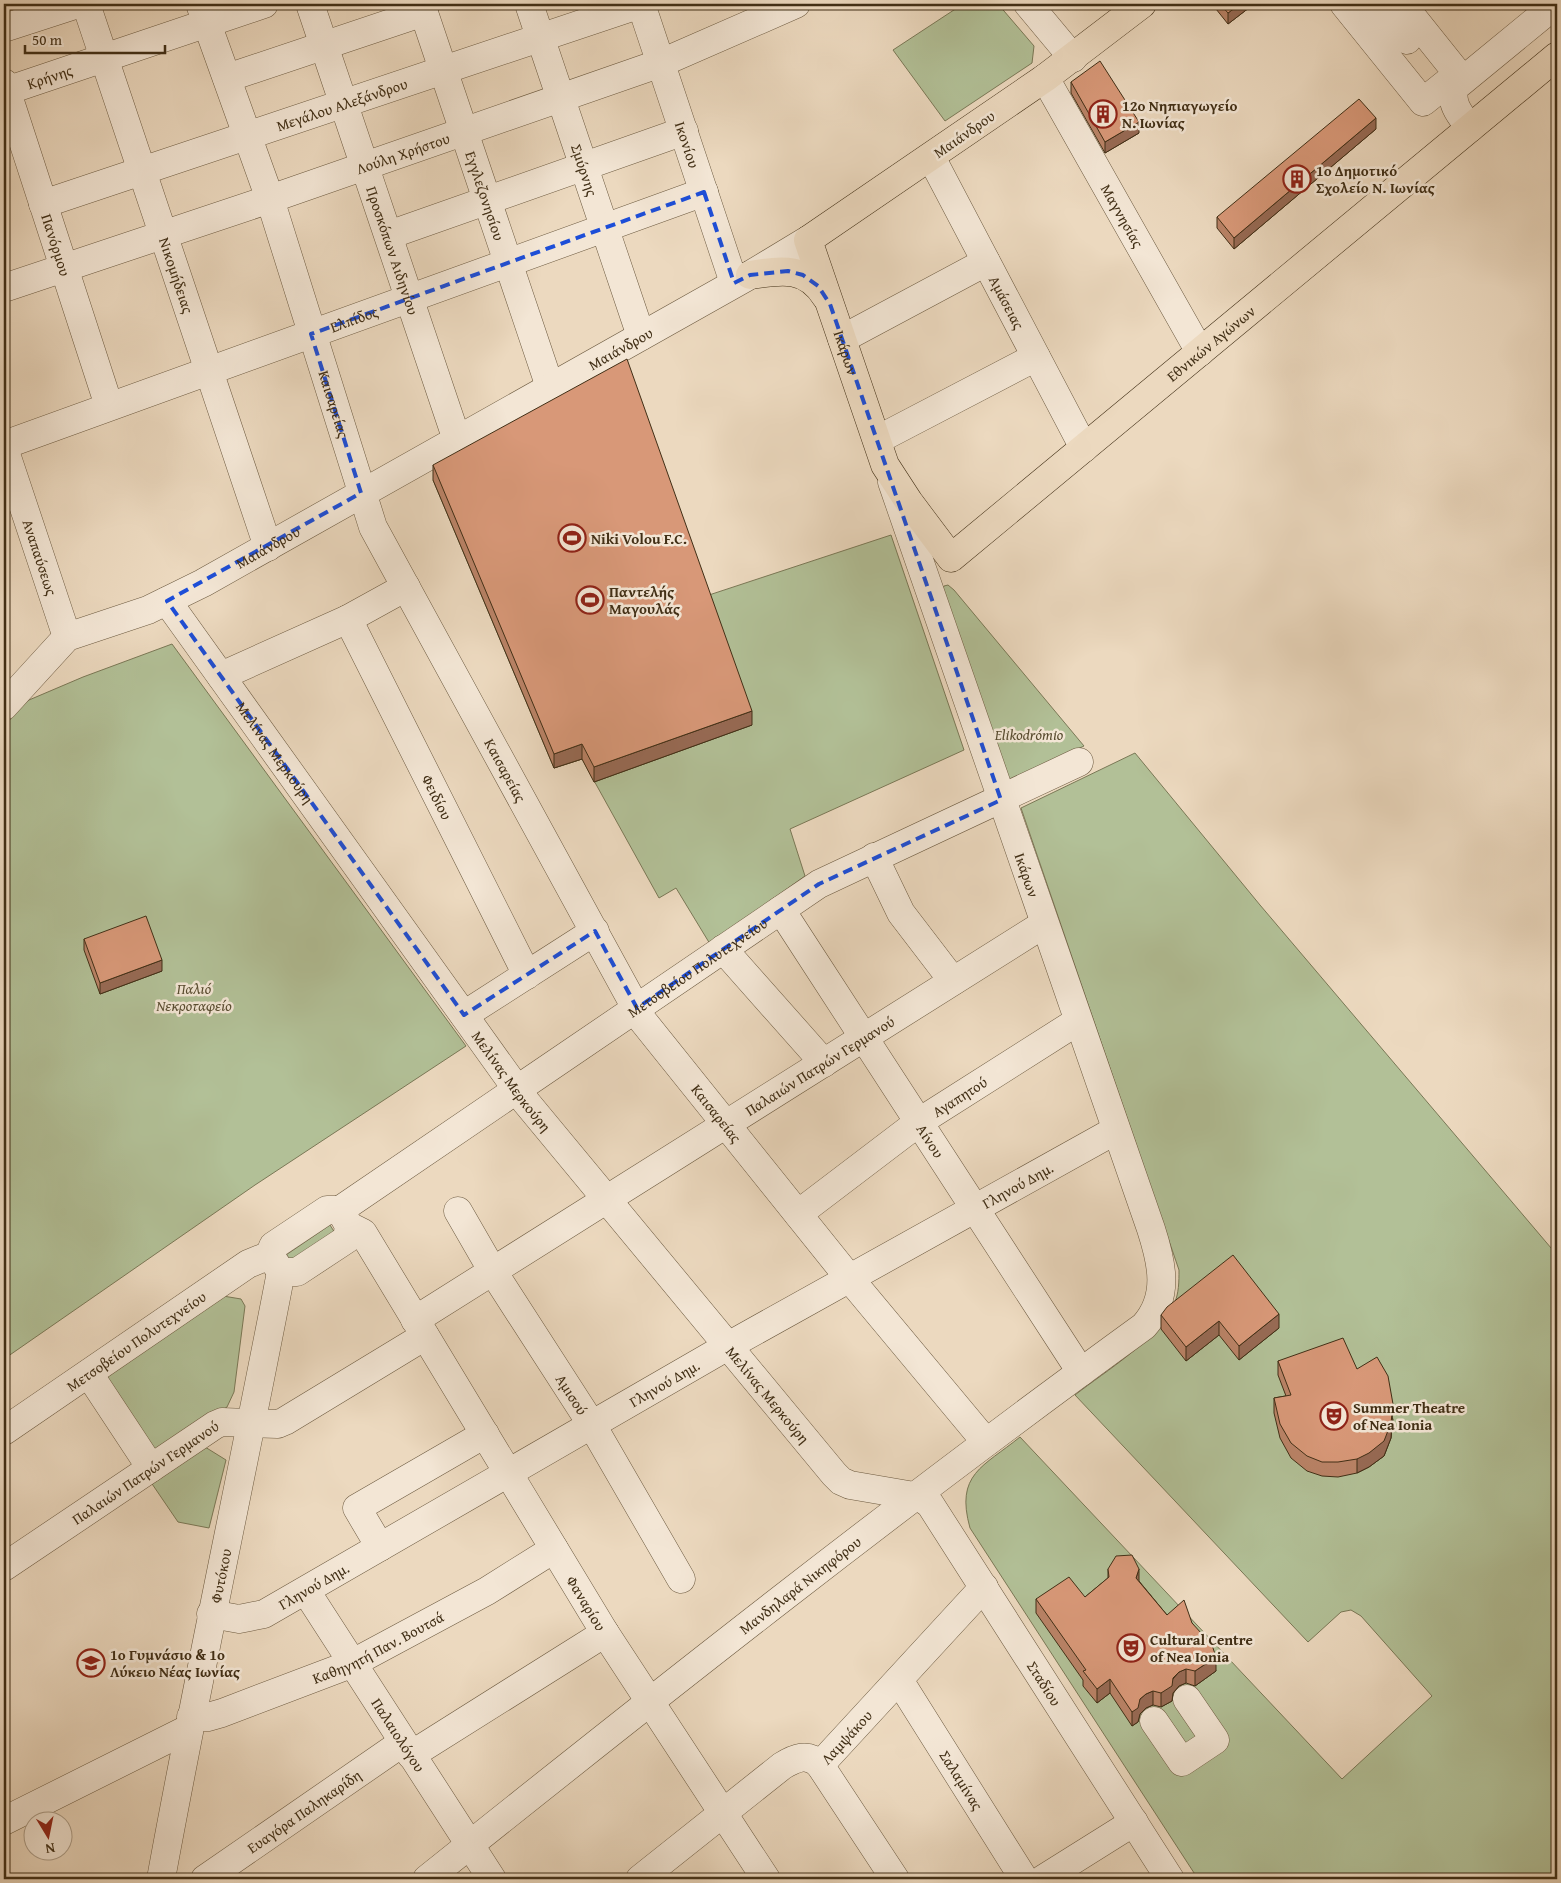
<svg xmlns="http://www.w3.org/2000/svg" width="1561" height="1883" font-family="'Gentium Book Plus',serif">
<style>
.green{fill:#b2c097;stroke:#7a7856}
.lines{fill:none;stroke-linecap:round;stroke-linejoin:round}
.minor-casing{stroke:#6c5a40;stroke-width:29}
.major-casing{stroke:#412f16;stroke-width:29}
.minor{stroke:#f3e6d5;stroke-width:28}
.major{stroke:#ecd9bf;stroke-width:28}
.wall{fill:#ba8367;stroke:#412f16}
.shaded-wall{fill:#976a54;stroke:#412f16}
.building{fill:#d89878;stroke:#412f16}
.marked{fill:none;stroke:#1d4ed8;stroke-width:4;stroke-dasharray:10 6;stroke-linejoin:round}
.labels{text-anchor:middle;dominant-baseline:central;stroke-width:5;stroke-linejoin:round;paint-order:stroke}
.street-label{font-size:15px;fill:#412f16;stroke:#f3e6d5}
.poi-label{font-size:15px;font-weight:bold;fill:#412f16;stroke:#f3e6d5;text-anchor:start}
.park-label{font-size:15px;font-style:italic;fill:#584c30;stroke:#f3e6d5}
</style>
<rect width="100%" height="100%" fill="#ecd9bf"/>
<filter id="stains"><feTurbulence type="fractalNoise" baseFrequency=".004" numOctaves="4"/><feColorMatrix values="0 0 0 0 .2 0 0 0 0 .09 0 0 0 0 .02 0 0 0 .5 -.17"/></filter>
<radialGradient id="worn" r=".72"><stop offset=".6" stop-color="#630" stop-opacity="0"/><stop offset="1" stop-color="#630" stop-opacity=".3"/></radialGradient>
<!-- green -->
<g class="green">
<path d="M963,4H998L1034,46L1032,63L945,121L893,50Z"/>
<path d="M627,374L706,596L891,535L964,750L790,829L805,876L710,944L676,888L659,898L582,759L554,768L433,480Z"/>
<path d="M948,585L954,590L1084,746L1009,781L942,591L944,586Z"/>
<path d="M172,644L466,1046L255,1185L4,1359V727L21,706L29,700L83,677Z"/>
<path d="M1135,753L1260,905L1557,1255V1879H1198L970,1528C955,1474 983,1467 1020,1437L1342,1779L1432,1696L1361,1616L1351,1610L1341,1612L1308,1642L1075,1395C1107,1370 1156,1341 1174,1304C1179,1294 1179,1281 1179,1270L1021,808Z"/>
<path d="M330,1225L335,1233L288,1264L283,1257Z"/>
<path d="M223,1296L241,1299L245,1306L234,1392L227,1407L152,1457L100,1378Z"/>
<path d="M197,1442L226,1460L209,1528L178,1522L146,1475Z"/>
</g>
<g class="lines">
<!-- minor casing -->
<g class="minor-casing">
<g id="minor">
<path id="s1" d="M86,4L268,547"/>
<path id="s2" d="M200,4L270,199L373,527L643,1021L850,1279L985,1441"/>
<path id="s3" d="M310,4L457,440"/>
<path id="s4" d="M421,4L550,387"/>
<path id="s5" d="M529,4L641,336"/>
<path id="s6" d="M641,4L734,283"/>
<path d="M1028,4L1073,58"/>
<path d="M1344,4L1423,102L1458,74L1402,4"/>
<path d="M1378,4L1407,40"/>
<path d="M4,28L78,4"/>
<path d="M227,78L424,12"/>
<path id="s7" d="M1045,78L1200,352"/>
<path id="s8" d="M4,83L109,406"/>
<path id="s9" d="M6,91L264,4"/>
<path d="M1470,128C1461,116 1449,103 1455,87L1556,4"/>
<path id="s10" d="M931,157L1084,448"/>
<path id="s11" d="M43,204L641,4"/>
<path d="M389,235L684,131"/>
<path id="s12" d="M4,288L270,199L661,63L796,4"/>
<path d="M842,339L986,262"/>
<path d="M877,440L1036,357"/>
<path id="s13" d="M4,445L704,192"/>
<path id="s14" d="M4,448L67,637"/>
<path id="s15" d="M167,601L526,1102L834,1474L841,1481L850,1485L920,1497L930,1504L1170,1879"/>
<path id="s16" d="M348,619L527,975"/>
<path d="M221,676L348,619L406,587"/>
<path id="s17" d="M4,706L67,637L148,610L203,583L750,275L808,240"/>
<path d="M874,857L901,913L953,981"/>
<path id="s18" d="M781,910L1081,1372"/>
<path d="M723,949L824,1063"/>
<path d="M464,1015L595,931"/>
<path d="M327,1210H340L349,1226L347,1239L297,1272H281L270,1255L273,1246Z"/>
<path id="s19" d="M340,1210L819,884L1079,762"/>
<path id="s20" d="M458,1211L492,1270L592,1425L681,1579"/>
<path id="s21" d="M798,1214L919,1122L1078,1021"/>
<path id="s22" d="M349,1226L363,1233L605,1633L766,1879"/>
<path id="s23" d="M415,1320L1044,924"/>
<path d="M89,1374L151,1468"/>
<path id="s24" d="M4,1431L248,1264L270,1255"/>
<path d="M380,1547L357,1508L485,1434"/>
<path id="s25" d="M4,1567L215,1425L222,1422L278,1424L285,1421L425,1336"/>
<path id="s26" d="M306,1591L492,1879"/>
<path id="s27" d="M211,1614L239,1619L264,1614L728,1346L1116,1130"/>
<path id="s28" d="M899,1680L1024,1879"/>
<path id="s29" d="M191,1717H208L222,1713L351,1664L487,1591L554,1549"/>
<path d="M1154,1721L1182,1762L1215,1740L1187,1699"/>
<path d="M411,1755L605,1633"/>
<path d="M820,1765L895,1879"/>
<path d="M4,1821L188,1729"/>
<path id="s30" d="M161,1879C198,1676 242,1475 281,1272"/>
<path id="s31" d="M205,1879L402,1743"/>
<path id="s32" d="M427,1879C663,1690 900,1503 1144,1326C1170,1297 1162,1263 1151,1229L892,482"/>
<path id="s33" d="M640,1879L782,1766C795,1758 808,1752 820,1765L984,1587"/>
<path d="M1043,1879L1134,1822"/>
</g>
</g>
<!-- major casing -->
<g class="major-casing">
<g id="major">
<path id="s34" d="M1142,4L1045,78L808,240L885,465L909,502L951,558L1557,56"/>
<path d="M750,275C782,270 807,266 826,297"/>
</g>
</g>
<!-- minor -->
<use href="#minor" class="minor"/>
<!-- major -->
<use href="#major" class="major"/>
</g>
<!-- wall -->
<g class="wall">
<path d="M1212,4H1254L1228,24Z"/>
<path d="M1071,82L1139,133L1105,153L1071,93Z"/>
<path d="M1376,129L1234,249L1217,228V217Z"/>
<path d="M433,465L752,725L594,782L582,759L554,768L433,480Z"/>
<path d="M84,939L162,971L100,994L84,950Z"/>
<path d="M1161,1315L1279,1328L1239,1360L1219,1335L1186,1361L1161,1329Z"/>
<path d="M1278,1361L1357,1369L1393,1419L1391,1438L1384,1456L1369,1467L1357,1473L1338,1477L1322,1476L1307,1471L1291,1458L1280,1438L1274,1413V1398L1286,1396L1278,1375Z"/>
<path d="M1108,1569L1139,1581L1167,1615L1192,1623L1216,1671L1195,1686L1186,1683L1179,1686L1173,1693L1172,1701L1161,1707L1153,1705L1146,1708L1140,1714L1138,1722L1132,1726L1110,1693L1097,1703L1083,1686V1680L1036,1613V1599L1085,1597L1108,1578Z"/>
</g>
<!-- shaded-wall -->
<g class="shaded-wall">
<path d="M1240,4H1254L1228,24V13Z"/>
<path d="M1376,118V129L1234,249V238Z"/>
<path d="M1139,122V133L1105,153V142Z"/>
<path d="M752,711V725L594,782V767Z"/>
<path d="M582,744V759L554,768V754Z"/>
<path d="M162,960V971L100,994V983Z"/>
<path d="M1279,1314V1328L1239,1360V1346Z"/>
<path d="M1219,1321V1335L1186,1361V1347Z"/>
<path d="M1393,1404L1391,1438L1384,1456L1369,1467L1357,1473V1459Z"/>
<path d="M1139,1569V1583L1136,1578Z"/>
<path d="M1216,1657V1671L1195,1686V1671Z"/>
<path d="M1186,1669V1683L1179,1686L1173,1693L1172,1701L1161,1707V1693L1179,1672Z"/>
<path d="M1110,1679V1693L1097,1703V1689Z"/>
<path d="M1153,1691V1705L1146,1708L1140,1714L1138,1722L1132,1726V1712L1140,1699L1146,1694Z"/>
</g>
<!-- building -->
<g class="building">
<path d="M1220,4H1240L1228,13Z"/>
<path d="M1100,61L1139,122L1105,142L1071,82Z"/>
<path d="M1359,99L1376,118L1234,238L1217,217Z"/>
<path d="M627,359L752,711L594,767L582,744L554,754L433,465Z"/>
<path d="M146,916L162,960L100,983L84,939Z"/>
<path d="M1233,1255L1279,1314L1239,1346L1219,1321L1186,1347L1161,1315L1167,1307Z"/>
<path d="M1343,1338L1357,1369L1377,1357L1388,1376L1393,1404L1391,1423L1384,1441L1369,1453L1357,1459L1338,1462H1322L1307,1456L1291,1443L1280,1424L1274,1398L1291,1395L1278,1361Z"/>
<path d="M1132,1555L1139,1569L1136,1578L1167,1615L1184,1600L1192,1623L1212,1645L1216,1657L1195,1671L1186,1669L1179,1672L1173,1678L1172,1686L1161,1693L1153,1691L1146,1694L1140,1699L1138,1708L1132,1712L1110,1679L1097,1689L1083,1671L1086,1670L1036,1599L1069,1577L1085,1597L1109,1577L1108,1569L1116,1556Z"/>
</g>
<!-- marked area -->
<path class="marked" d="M704,192L734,283L750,275L788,271L803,275L818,286L830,304L1001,800L819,884L637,1008L595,931L464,1015L167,601L361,493L311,334Z"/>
<!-- icons -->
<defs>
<g id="building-ring" transform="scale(1.4375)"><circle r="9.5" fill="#f3e6d5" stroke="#8f2418" stroke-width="1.5"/><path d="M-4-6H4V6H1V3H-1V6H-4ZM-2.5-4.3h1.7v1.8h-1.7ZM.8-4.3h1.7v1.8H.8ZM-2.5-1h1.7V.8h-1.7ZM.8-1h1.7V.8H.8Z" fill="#8f2418"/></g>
<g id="stadium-ring" transform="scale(1.4375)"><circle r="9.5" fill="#f3e6d5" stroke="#8f2418" stroke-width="1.5"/><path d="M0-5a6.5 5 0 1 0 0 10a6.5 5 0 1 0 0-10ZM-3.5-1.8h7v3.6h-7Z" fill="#8f2418"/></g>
<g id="theatre-ring" transform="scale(1.4375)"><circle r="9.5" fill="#f3e6d5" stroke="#8f2418" stroke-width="1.5"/><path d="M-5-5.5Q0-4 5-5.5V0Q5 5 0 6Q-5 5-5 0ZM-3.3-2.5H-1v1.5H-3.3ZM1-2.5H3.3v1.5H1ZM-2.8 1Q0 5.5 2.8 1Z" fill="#8f2418"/></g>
<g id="school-ring" transform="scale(1.4375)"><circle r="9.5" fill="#f3e6d5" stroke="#8f2418" stroke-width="1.5"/><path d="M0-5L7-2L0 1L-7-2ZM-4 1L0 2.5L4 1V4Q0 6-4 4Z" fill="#8f2418"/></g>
</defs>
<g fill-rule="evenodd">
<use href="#building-ring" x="1103" y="114"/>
<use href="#building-ring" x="1297" y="179"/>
<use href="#stadium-ring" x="572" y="538"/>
<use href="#stadium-ring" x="590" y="600"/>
<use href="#theatre-ring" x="1334" y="1416"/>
<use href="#theatre-ring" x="1131" y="1648"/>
<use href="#school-ring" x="91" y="1663"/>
</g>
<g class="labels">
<!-- street labels -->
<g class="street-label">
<text stroke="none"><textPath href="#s9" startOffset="46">Κρήνης</textPath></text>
<text stroke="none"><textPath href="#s11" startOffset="315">Μεγάλου Αλεξάνδρου</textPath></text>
<text transform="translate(964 134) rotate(-35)">Μαιάνδρου</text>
<text stroke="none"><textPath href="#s6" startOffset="148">Ικονίου</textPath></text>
<text stroke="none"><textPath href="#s12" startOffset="421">Λούλη Χρήστου</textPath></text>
<text stroke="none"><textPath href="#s5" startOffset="175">Σμύρνης</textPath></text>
<text stroke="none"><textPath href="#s4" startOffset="202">Εγγλεζονησίου</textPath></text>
<text stroke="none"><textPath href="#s7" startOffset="158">Μαγνησίας</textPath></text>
<text stroke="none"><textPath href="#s8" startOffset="170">Πανόρμου</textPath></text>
<text stroke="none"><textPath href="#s3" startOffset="260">Προσκόπων Αιδηνίου</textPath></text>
<text stroke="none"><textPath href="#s1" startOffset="286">Νικομήδειας</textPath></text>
<text stroke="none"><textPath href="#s10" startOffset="164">Αμάσειας</textPath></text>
<text stroke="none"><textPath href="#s13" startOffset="372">Ελπίδος</textPath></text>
<text stroke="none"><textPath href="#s34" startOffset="1098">Εθνικών Αγώνων</textPath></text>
<text stroke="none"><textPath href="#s17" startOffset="719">Μαιάνδρου</textPath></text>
<text stroke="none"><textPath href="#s34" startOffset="528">Ικάρων</textPath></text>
<text stroke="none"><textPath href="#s2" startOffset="422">Καισαρείας</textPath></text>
<text stroke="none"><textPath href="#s17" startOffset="314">Μαιάνδρου</textPath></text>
<text stroke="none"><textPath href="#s14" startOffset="115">Αναπαύσεως</textPath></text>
<text stroke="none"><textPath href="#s15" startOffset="186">Μελίνας Μερκούρη</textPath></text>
<text stroke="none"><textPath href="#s2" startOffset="828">Καισαρείας</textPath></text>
<text stroke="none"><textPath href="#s16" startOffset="199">Φειδίου</textPath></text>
<text transform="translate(1027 875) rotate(71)">Ικάρων</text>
<text stroke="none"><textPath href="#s19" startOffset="432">Μετσοβείου Πολυτεχνείου</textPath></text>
<text stroke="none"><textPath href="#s23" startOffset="478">Παλαιών Πατρών Γερμανού</textPath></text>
<text stroke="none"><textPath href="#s15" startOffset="591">Μελίνας Μερκούρη</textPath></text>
<text stroke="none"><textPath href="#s21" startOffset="200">Αγαπητού</textPath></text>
<text stroke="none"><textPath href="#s2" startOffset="1232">Καισαρείας</textPath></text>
<text stroke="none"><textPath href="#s18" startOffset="275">Αίνου</textPath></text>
<text stroke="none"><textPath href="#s27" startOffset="921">Γληνού Δημ.</textPath></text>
<text stroke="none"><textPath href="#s24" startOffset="160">Μετσοβείου Πολυτεχνείου</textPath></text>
<text stroke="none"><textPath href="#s27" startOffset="516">Γληνού Δημ.</textPath></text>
<text stroke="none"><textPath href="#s20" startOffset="216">Αμισού</textPath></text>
<text stroke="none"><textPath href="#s15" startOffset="996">Μελίνας Μερκούρη</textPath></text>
<text stroke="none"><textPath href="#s25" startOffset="170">Παλαιών Πατρών Γερμανού</textPath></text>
<text stroke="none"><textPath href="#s30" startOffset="309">Φυτόκου</textPath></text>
<text stroke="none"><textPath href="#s32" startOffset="475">Μανδηλαρά Νικηφόρου</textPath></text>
<text stroke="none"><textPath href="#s27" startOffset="111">Γληνού Δημ.</textPath></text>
<text stroke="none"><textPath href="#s22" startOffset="448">Φαναρίου</textPath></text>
<text stroke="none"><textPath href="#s29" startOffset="201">Καθηγητή Παν. Βουτσά</textPath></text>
<text stroke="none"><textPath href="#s15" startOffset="1415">Σταδίου</textPath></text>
<text stroke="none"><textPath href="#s33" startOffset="262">Λαμψάκου</textPath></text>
<text stroke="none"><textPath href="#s26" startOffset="171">Παλαιολόγου</textPath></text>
<text stroke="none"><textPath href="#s28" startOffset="118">Σαλαμίνας</textPath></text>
<text stroke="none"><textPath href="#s31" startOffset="120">Ευαγόρα Παληκαρίδη</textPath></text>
</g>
<!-- poi labels -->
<g class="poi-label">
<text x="1122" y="105">12ο Νηπιαγωγείο<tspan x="1122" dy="17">Ν. Ιωνίας</tspan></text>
<text x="1316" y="170">1ο Δημοτικό<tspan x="1316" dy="17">Σχολείο Ν. Ιωνίας</tspan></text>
<text x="591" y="538">Niki Volou F.C.</text>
<text x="609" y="591">Παντελής<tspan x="609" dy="17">Μαγουλάς</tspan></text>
<text x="1353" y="1407">Summer Theatre<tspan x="1353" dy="17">of Nea Ionia</tspan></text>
<text x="1150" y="1639">Cultural Centre<tspan x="1150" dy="17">of Nea Ionia</tspan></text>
<text x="110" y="1654">1ο Γυμνάσιο &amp; 1ο<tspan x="110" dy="17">Λύκειο Νέας Ιωνίας</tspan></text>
</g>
<!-- park labels -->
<g class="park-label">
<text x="1029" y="734">Elikodrómio</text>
<text x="194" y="988">Παλιό<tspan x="194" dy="17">Νεκροταφείο</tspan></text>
</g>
</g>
<!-- margin -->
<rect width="1561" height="1883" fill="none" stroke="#ecd9bf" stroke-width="20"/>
<rect x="5" y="5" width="1551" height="1873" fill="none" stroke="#412f16" stroke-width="2.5"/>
<rect x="10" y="10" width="1541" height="1863" fill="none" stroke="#412f16"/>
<!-- north arrow -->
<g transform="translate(48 1836) rotate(170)"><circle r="24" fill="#f3e6d5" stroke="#ac9d89"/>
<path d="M0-4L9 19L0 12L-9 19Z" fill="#8f2418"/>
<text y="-8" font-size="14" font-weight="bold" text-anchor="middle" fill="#412f16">N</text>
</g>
<!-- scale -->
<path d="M25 45v8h140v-8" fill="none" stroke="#412f16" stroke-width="2.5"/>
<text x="32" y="45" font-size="15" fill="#412f16" stroke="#f3e6d5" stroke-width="4" paint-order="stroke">50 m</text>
<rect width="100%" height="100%" filter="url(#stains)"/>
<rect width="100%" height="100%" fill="url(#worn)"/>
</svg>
